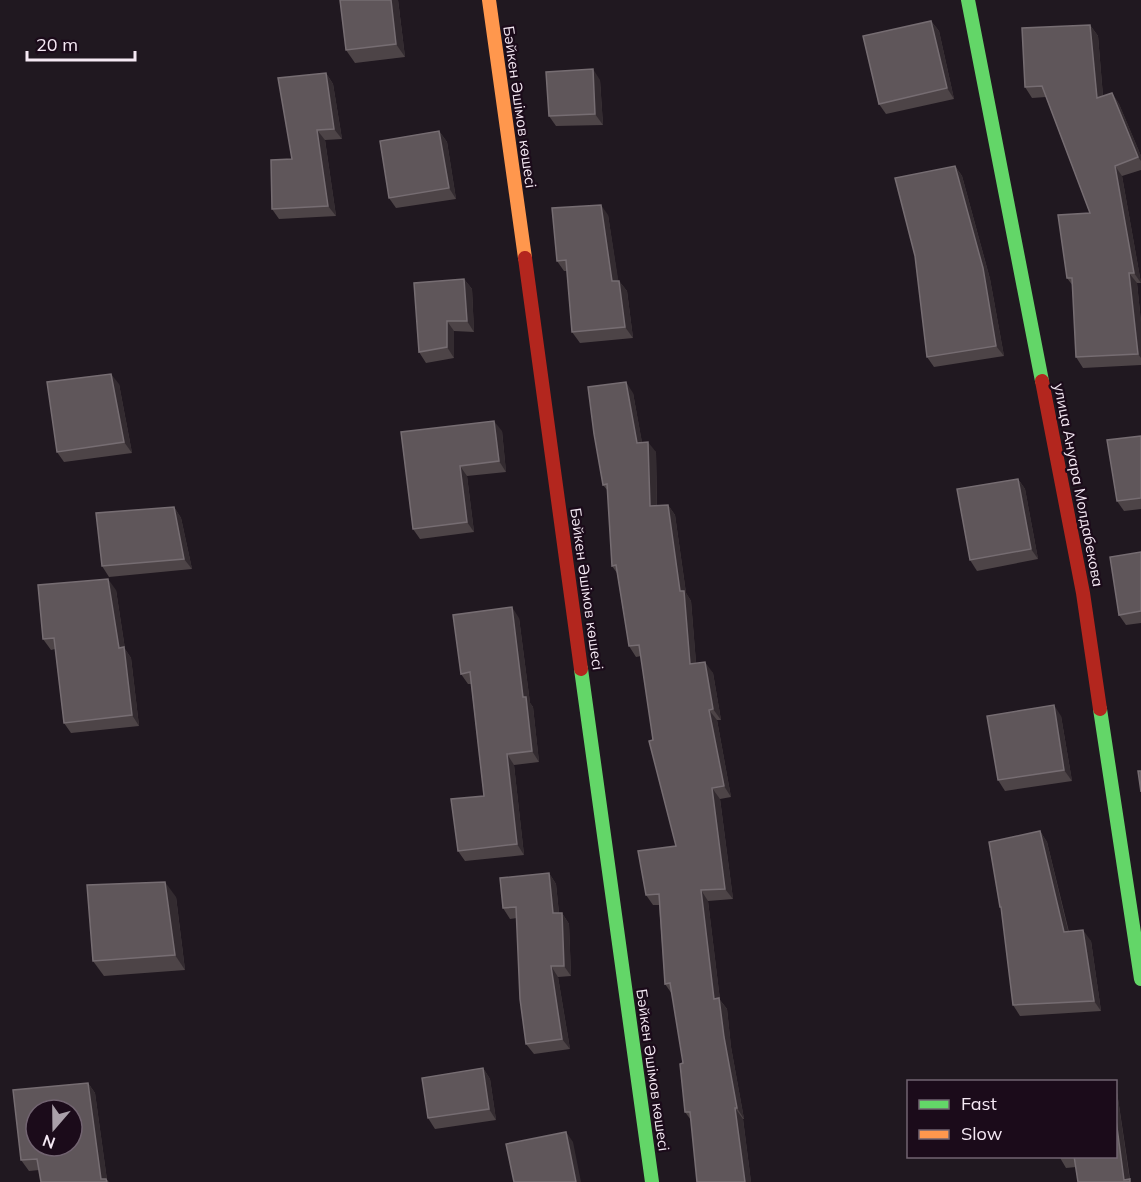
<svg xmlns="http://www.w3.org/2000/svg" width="1141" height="1182" font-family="Mulish,sans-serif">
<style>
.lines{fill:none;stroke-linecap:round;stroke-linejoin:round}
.fast{stroke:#63d668;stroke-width:14}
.slow{stroke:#ff974d;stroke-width:14}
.jam{stroke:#b3261e;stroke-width:14}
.wall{fill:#4d4447}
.shaded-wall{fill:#332b30}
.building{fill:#5f565a;stroke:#766d72;stroke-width:1.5;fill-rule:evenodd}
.labels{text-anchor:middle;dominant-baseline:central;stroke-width:4.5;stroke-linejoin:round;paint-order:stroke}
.street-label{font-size:15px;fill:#f5e9f4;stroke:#1b0b1a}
</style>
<rect width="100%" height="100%" fill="#201820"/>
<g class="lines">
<!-- fast -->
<g class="fast">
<path d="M968,0L1042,381"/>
<path d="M581,669L652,1182"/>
<path d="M1100,709L1141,979"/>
</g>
<!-- slow -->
<path class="slow" d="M489,0L525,258"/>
<!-- jam -->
<g class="jam">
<path d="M525,258L581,669"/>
<path d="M1042,381L1083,593L1100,709"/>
</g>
</g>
<!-- wall -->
<g class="wall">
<path d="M340,0H398L405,57L355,63L346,50Z"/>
<path d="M931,21L939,31L954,99L886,114L879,104Z"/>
<path d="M1090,25L1098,36L1103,96L1112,93L1119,104L1141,156V170L1122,176L1141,283H1137L1141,322V365L1083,368L1076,357L1073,286L1067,278L1090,213L1046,97L1032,98L1025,87Z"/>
<path d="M326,73L333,84L342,139L325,140L336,216L279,219L272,209L292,159Z"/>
<path d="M600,80L603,125L556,126L549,116Z"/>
<path d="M439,131L447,142L456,199L396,208L389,198Z"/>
<path d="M955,166L962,176L990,279L1004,356L934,367L927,357Z"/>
<path d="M608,215L618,281H619L627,291L633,338L580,343L572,332L567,271H564L557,261Z"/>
<path d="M464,279L472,289L474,332L454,331V358L426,363L419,352Z"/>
<path d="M119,384L132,453L64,462L57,452Z"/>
<path d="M633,393L642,443L656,452L657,506L668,505L675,515L686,593L691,601L696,663L713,673L721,720H717L731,797L720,799L733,899L708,901L720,1000L727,1009L731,1047L744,1119H743L751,1182H697L691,1120L685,1112L683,1063L672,994L665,984L659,905H653L646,895L676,846L653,740L641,656L636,657L629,646L617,573L612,566L608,491L603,485Z"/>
<path d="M502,431L506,472L467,476L474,532L420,539L413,529L401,432Z"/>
<path d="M1141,436V509L1124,511L1117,501Z"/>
<path d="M1018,479L1025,489L1038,559L977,571L970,560Z"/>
<path d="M174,507L181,518L192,569L109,577L102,566Z"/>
<path d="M1141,552V623L1126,625L1119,615Z"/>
<path d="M116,590L125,649L131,658L139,726L71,733L64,723L55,649L51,650L43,639Z"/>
<path d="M519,618L530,703L533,707L539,762L514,765L524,855L465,861L458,851L484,796L471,684H468L461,674Z"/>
<path d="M1061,716L1072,781L1005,791L998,780Z"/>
<path d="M1040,831L1047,842L1069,932L1091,941L1101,1011L1020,1016L1013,1005L1002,910L1000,907Z"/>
<path d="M549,873L556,884L559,913H562L569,924L571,976L558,977L570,1049L534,1054L526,1044L517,918L510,919L503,908Z"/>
<path d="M176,897L185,970L104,976L93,961Z"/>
<path d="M483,1068L490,1079L496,1120L435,1129L428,1118Z"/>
<path d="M88,1083L95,1093L107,1180L109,1182H41L39,1170L29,1171L21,1160Z"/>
<path d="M1116,1089L1117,1092L1130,1179L1076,1167L1066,1168L1059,1156H1116Z"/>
</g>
<!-- shaded-wall -->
<g class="shaded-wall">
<path d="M391,0H398L405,57L396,44Z"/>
<path d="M931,21L939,31L954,99L947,88Z"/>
<path d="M1090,25L1098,36L1104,109L1097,98Z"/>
<path d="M593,69L600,80L603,125L595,114Z"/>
<path d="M326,73L333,84L342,139L334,129Z"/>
<path d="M1112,93L1119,104L1141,156V161L1138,157Z"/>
<path d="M317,130L325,140L336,216L328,206Z"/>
<path d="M439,131L447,142L456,199L449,188Z"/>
<path d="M955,166L962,176L990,279L1004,356L996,346Z"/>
<path d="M1115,166L1122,176L1141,283L1134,273Z"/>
<path d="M601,205L608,215L620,291L612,281Z"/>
<path d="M1129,273L1137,283L1141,322V358L1138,354Z"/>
<path d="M464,279L472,289L474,332L467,321Z"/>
<path d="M619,281L627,291L633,338L625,327Z"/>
<path d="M447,321L454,331V358L447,347Z"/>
<path d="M111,374L119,384L132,453L124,442Z"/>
<path d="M626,382L633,393L644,453L637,443Z"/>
<path d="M494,421L502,431L506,472L499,461Z"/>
<path d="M648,442L656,452L657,517L650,506Z"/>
<path d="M460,466L467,476L474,532L467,522Z"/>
<path d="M1018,479L1025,489L1038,559L1031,549Z"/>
<path d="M668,505L675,515L686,593L691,601L697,675L690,664Z"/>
<path d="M174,507L181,518L192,569L184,559Z"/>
<path d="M108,579L116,590L125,649L131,658L139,726L132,715L119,648Z"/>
<path d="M512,607L519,618L530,703L533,707L539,762L532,751L523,697Z"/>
<path d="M705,662L713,673L721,720L713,709Z"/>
<path d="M1054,705L1061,716L1072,781L1064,770Z"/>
<path d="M709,710L717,720L731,797L724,786Z"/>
<path d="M507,754L514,765L524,855L517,844Z"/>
<path d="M712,788L720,799L733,899L725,889Z"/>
<path d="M1040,831L1047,842L1071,943L1064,932Z"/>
<path d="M549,873L556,884L560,924L553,913Z"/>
<path d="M165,882L176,897L185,970L175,955Z"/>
<path d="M701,890L708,901L720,1000L727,1009L731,1047L744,1119L737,1108L724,1037L714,999Z"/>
<path d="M562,913L569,924L571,976L564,966Z"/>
<path d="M1083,930L1091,941L1101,1011L1094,1001Z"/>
<path d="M551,966L558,977L570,1049L562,1039Z"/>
<path d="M483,1068L490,1079L496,1120L489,1109Z"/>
<path d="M88,1083L95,1093L107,1180L109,1182H103L101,1179Z"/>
<path d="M1116,1089L1117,1092L1130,1182L1124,1180L1116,1120Z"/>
<path d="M735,1108L743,1119L751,1182H745Z"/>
<path d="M566,1132L573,1142L581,1182H576Z"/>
</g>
<!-- building -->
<g class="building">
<path d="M340,0H391L396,44L346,50Z"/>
<path d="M931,21L947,88L879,104L863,36Z"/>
<path d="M1090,25L1097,98L1112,93L1138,157L1115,166L1134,273H1129L1138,354L1076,357L1072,278H1067L1058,215L1090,213L1042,86L1025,87L1022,28Z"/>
<path d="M593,69L595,114L549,116L546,72Z"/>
<path d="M326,73L334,129L317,130L328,206L272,209L271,160L292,159L278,78Z"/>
<path d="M439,131L449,188L389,198L380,141Z"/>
<path d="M955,166L983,268L996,346L927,357L915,256L895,178Z"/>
<path d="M601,205L612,281H619L625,327L572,332L566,260L557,261L552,208Z"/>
<path d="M464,279L467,321H447V347L419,352L414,283Z"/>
<path d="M111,374L124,442L57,452L47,382Z"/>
<path d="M626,382L637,443L648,442L650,506L668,505L680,591H684L690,664L705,662L713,709L709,710L724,786L712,788L725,889L701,890L714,999L719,998L724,1037L737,1108H735L745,1182H697L690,1112H685L680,1064L683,1063L670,983L665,984L659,894L646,895L638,851L676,846L649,741L653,740L639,645L629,646L616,565L612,566L607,484L603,485L594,434L588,387Z"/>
<path d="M494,421L499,461L460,466L467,522L413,529L401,432Z"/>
<path d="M1141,436V498L1117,501L1107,440Z"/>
<path d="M1018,479L1031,549L970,560L957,489Z"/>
<path d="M174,507L184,559L102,566L96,513Z"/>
<path d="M1141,552V611L1119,615L1110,557Z"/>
<path d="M108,579L119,648L124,647L132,715L64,723L54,638L43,639L38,585Z"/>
<path d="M512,607L523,697H526L532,751L507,754L517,844L458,851L451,799L484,796L470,672L461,674L453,615Z"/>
<path d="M1054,705L1064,770L998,780L987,716Z"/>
<path d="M1138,771H1141V792Z"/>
<path d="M1040,831L1064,932L1083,930L1094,1001L1013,1005L1001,907H1000L989,842Z"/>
<path d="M549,873L553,913H562L564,966H551L562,1039L526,1044L520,999L516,907L503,908L500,878Z"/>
<path d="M165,882L175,955L93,961L87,885Z"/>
<path d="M483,1068L489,1109L428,1118L422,1078Z"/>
<path d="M88,1083L101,1179H106L107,1182H41L37,1159L21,1160L13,1090ZM36,1110H72V1146H36Z"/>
<path d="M1116,1120L1124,1180L1130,1179V1182H1078L1074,1156H1116Z"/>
<path d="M566,1132L576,1182H514L506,1144Z"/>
</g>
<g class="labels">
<!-- street labels -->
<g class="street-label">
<text transform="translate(520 107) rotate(82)">Бәйкен Әшімов көшесі</text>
<text transform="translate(1079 485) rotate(79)">улица Ануара Молдабекова</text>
<text transform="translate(587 589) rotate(82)">Бәйкен Әшімов көшесі</text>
<text transform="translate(653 1070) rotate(82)">Бәйкен Әшімов көшесі</text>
</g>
</g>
<!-- legend -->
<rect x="907" y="1080" width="210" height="78" fill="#1b0b1a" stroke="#726471" stroke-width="1.5"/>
<rect x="919" y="1100" width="30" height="9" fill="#63d668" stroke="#726471" stroke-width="1.5"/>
<text x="961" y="1110" font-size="18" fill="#f5e9f4">Fast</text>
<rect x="919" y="1130" width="30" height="9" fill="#ff974d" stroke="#726471" stroke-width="1.5"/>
<text x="961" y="1140" font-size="18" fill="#f5e9f4">Slow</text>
<!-- north arrow -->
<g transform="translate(54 1128) rotate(200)"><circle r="28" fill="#1b0b1a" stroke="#726471" stroke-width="1.5"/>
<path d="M0-4.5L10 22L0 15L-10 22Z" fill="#aaa0aa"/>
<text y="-9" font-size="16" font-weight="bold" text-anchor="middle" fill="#f5e9f4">N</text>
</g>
<!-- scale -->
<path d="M27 51v9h108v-9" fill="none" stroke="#f5e9f4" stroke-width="3"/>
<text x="36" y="51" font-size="18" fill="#f5e9f4" stroke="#1b0b1a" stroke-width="4.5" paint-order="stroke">20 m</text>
</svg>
